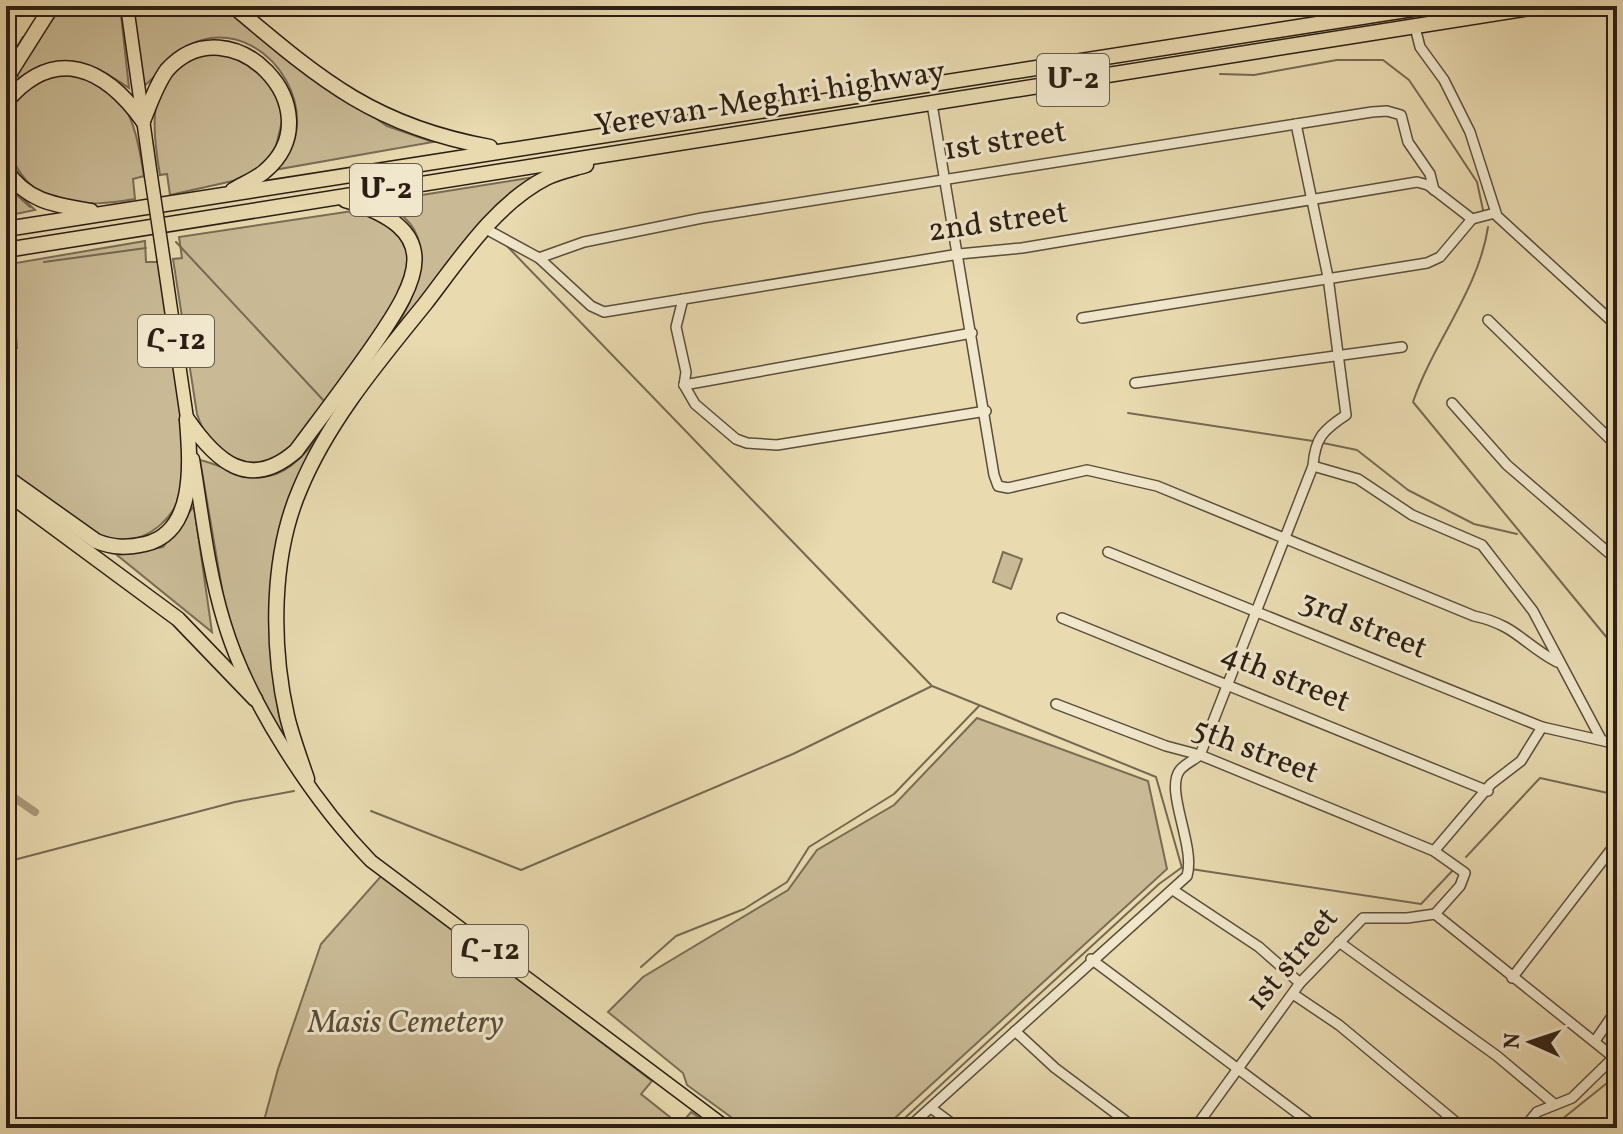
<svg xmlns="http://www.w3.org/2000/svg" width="1623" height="1134" font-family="Vollkorn,'Noto Serif Armenian',serif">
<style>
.green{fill:#c9ba95;stroke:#7a6c54;stroke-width:2}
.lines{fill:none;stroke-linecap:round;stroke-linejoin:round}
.stream{stroke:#776851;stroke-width:2}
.canal{stroke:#a99a7b;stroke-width:8}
.minor-casing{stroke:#5b4d3a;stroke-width:12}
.major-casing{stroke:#2c1e13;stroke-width:15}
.highway-casing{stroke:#2c1e13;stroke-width:17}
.minor{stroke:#f1e7cc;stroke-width:9}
.major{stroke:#e9dab0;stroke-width:12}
.highway{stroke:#e9dab0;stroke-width:14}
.major-bridge-casing{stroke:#2c1e13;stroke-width:15;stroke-linecap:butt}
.major-bridge{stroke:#e9dab0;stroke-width:12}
.labels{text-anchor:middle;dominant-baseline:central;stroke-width:6;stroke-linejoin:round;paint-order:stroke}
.shield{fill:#f1e7cc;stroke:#675a4a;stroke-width:2}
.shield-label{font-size:30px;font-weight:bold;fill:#2c1e13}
.street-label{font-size:32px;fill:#2c1e13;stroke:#f1e7cc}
.park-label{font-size:32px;font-style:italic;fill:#5b4d3a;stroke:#f1e7cc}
</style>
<rect width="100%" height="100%" fill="#e9dab0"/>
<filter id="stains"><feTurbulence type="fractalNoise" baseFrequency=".0025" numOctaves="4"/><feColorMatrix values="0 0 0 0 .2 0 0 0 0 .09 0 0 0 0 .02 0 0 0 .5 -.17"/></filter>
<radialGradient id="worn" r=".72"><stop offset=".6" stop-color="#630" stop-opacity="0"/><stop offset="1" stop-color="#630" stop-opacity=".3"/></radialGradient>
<!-- green -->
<g class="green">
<path d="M62,6H120L129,88C88,60 64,51 19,78L16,73L21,64Z"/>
<path d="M133,6H225L250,30L387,126L433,142L274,170C331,123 273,21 202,40C176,47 164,70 144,86Z"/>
<path d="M234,53L270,78L283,117L276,146L267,162L246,178L170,195L167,174L160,175C153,135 146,87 184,60C195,53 220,54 234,53Z"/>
<path d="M53,75C125,75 134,115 144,176L133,179L135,199C110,203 86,206 60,201C25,193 0,152 7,115C15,96 36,84 53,75Z"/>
<path d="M547,175L518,194L369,377L298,496L272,608L278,711L289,745L250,683L228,624L200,460C227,466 247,484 276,474C305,464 328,422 346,398C382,351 475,239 378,202Z"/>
<path d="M6,182L35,210L6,216Z"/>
<path d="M359,210C380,218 407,231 410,258C413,296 321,414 294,444C286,453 273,458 264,466C231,461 208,448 197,414L173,259L182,258L179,237Z"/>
<path d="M145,241L146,262H158C168,322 190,421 184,479C181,514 149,545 113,539C82,534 33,489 6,470V350L17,348L10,264Z"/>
<path d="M194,506L212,632L117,555L163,547Z"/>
<path d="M1003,552L1022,559L1011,589L993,582Z"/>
<path d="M977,718L1148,781L1167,869L884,1128H746L687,1085L683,1073L608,1012L643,977L788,890L817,850L894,805Z"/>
<path d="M382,875L652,1081L641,1094L680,1125L691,1112L714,1128H262L278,1069L321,944Z"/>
</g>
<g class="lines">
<!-- stream -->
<g class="stream">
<path d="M6,64L23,37"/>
<path d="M1220,74L1254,75L1337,60H1383L1409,80L1452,144L1477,182L1483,210"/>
<path d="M6,185L30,207"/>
<path d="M1488,227C1479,289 1433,343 1413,402L1617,650"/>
<path d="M176,242L325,402"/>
<path d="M505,244L931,685"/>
<path d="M44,262L146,248"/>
<path d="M1128,413L1313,441"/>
<path d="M1323,443L1357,450L1408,490L1474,524L1517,534"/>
<path d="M371,811L521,870L793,754L932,686L1156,777L1182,868"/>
<path d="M1466,857L1540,778L1617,795"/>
<path d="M6,862L235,802L294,791"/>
<path d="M1191,869L1421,904L1454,869"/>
<path d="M641,967L676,936L744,909L787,882L809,847L894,794L979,706"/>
<path d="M894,1128L1159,884L1181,868"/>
<path d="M1551,1128L1617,1075"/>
</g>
<!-- canal -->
<path class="canal" d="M6,792L35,812"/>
<!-- minor casing -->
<g class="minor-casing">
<g id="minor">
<path d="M1415,27L1420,47L1444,80L1470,132L1497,216L1617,326"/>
<path d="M932,104L994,475L998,486L1008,488L1087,470L1157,486L1474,616C1516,625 1523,644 1557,662"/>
<path d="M1472,219L1495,213"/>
<path d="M486,229L539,258L591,306L604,312L959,254L1022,248L1417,182L1428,185L1472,219"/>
<path d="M539,258L584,242L702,218L1372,112L1387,111L1401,115L1408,142L1430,174L1434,190"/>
<path d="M683,299L676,327L686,372L684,385"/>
<path d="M1082,318L1427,263L1440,257L1472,219"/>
<path d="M1488,320L1617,446"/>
<path d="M1135,383L1402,347"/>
<path d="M684,385L695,404L736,439L747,443L777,445L986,411"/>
<path d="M684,385L972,333"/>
<path d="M1452,403L1507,465L1617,560"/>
<path d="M1313,466L1358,479L1412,515L1482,545L1533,611L1601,739"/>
<path d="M1108,552L1542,727L1617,744"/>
<path d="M1062,618L1488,791"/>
<path d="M1056,704L1166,746L1200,755L1434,851L1465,873L1460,886L1435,914"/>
<path d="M1434,851L1491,784L1521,761L1542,727"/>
<path d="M1173,890L1259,947L1300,983"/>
<path d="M1339,942L1497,1056L1553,1103"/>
<path d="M1091,959L1317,1128"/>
<path d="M1512,978L1617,842"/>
<path d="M1293,994L1339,1025L1463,1128"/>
<path d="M1015,1031L1055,1068L1135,1128"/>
<path d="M1595,1041L1617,1009"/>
<path d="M931,1108L958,1128"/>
<path d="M908,1128L1187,876C1196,846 1164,790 1180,770C1185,764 1194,760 1200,755L1313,466C1315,438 1323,430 1346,415L1328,277L1296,124"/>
<path d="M1195,1128L1300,983L1363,918H1407L1435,914L1617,1060"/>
<path d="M1524,1128L1537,1112L1572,1098L1613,1058"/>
</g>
</g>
<!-- major casing -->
<g class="major-casing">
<g id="major">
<path d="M127,6L151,176"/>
<path d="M164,262L188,425"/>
<path d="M193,459C202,513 208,570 224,622C248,703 313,801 371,861L727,1128"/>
</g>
</g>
<!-- highway casing -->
<g class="highway-casing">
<g id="highway">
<path d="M233,6C321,80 374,126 490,147"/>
<path d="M6,79L52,6"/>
<path d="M6,102C55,44 105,68 143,121"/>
<path d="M143,121C150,104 156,85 167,70C230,0 337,110 265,171C256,179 243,184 233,190"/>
<path d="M6,170C27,202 56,205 91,211"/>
<path d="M6,229L1432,6"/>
<path d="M6,250L1542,6"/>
<path d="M187,419C216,461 249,492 296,451C322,416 348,382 373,346C421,277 445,230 345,200"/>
<path d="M6,477L96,541C113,548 127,548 145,544C197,532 190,460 187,420"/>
<path d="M6,492L178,619L255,699"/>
<path d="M307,779C300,758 292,737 287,716C271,645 271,556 300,489C328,421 379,361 425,304C459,260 495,204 546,178C558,172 573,169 586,165"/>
</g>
</g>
<!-- minor -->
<use href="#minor" class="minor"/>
<!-- major -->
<use href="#major" class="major"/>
<!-- highway -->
<use href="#highway" class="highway"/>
<!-- major-bridge casing -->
<g class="major-bridge-casing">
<path id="major-bridge" d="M151,176L164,262"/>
</g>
<!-- major-bridge -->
<use href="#major-bridge" class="major-bridge"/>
</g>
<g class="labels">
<!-- shield labels -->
<g class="shield">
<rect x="1037" y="54" width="72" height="52" rx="6"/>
<rect x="350" y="164" width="72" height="52" rx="6"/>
<rect x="138" y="315" width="76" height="52" rx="6"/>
<rect x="452" y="925" width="76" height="52" rx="6"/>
</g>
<g class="shield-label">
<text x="1073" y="80">Մ-2</text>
<text x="386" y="190">Մ-2</text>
<text x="176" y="341">Հ-12</text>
<text x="490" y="951">Հ-12</text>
</g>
<!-- street labels -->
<g class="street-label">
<text transform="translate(770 100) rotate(-9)">Yerevan-Meghri highway</text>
<text transform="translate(1005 142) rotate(-9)">1st street</text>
<text transform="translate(998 223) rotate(-8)">2nd street</text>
<text transform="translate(1363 626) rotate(22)">3rd street</text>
<text transform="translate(1285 679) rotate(22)">4th street</text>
<text transform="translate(1255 752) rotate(21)">5th street</text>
<text transform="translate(1293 960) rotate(-50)">1st street</text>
</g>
<!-- park labels -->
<g class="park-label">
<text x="406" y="1024">Masis Cemetery</text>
</g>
</g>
<!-- margin -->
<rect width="1623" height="1134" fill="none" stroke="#e9dab0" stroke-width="32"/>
<rect x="8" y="8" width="1607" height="1118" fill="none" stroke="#2c1e13" stroke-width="4"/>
<rect x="16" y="16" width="1591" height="1102" fill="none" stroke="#2c1e13" stroke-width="2"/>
<!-- north arrow -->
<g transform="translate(1531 1042) rotate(273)" stroke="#f1e7cc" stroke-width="6" paint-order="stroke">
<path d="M0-6L14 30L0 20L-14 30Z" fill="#2c1e13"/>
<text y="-12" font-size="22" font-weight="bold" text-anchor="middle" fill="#2c1e13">N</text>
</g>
<rect width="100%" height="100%" filter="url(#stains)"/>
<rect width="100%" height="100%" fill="url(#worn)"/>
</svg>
